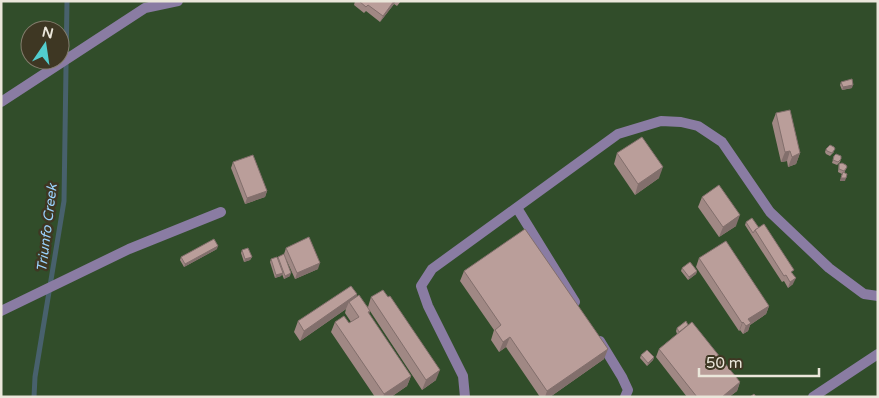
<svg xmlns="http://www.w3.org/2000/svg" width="879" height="398" font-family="'Varela Round',sans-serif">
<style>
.green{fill:#314d2a;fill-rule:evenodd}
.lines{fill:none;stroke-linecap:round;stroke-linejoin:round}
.stream{stroke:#48616d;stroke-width:5}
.lane{stroke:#8a7ca3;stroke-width:10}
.wall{fill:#a08884}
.shaded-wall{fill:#826f6c}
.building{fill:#ba9e9a;stroke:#826f6c}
.labels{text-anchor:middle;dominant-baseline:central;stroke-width:5;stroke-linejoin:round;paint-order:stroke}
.water-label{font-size:14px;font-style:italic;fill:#9ad1fc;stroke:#3e3723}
</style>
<rect width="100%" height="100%" fill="#3e3723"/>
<!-- green -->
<path class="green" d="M1,1H878V397H1ZM30,30H60V60H30Z"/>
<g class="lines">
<!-- stream -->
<path class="stream" d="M34,397L35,377L64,201L67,1"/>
<!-- lane -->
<g class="lane">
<path d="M1,102L145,8L178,1"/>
<path d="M517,208L575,302"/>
<path d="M1,311L129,249L221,212"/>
<path d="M600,341L622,377L628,390L625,397"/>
<path d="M465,397L463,376L428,306L421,286L432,269L618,134L661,121L681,122L698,126L722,142L770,212L829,268L864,294L878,296"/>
<path d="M813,397L878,354"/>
</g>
</g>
<!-- wall -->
<g class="wall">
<path d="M355,1H401L397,6L394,4L380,22L366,11L364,13L354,5Z"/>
<path d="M841,82L852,88L842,90L840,85Z"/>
<path d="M776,113L800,153L796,164L788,167L787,161L781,162L772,123Z"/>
<path d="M826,149L834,152L830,156L826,154L825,152Z"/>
<path d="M617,153L659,178L635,195L614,164Z"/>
<path d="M834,156L841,159L840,162L837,165L832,163Z"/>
<path d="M233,162L267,191L265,197L245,204L231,168Z"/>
<path d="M839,164L847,167L844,173L845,181H840L842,174L838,172Z"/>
<path d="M702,197L736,226L719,237L698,207Z"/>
<path d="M746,222L759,228L793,274V284L788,288L784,281L782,282L752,236L753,235L752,236L745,225Z"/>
<path d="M286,248L318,269L295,279L286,259L290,276L284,279L282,274L281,276L275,278L270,262L271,259H278V257L284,255V254Z"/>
<path d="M217,249L184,267L180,260L181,257Z"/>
<path d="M242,250L252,257L250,260L244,262L241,253Z"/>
<path d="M699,258L769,306L766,314L750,325L748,331L743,334L740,330L739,331L696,267Z"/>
<path d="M682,268L697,271L696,274L688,280L681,271Z"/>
<path d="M464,271L604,359L550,397H540L506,347L499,352L491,340L494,330L460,281Z"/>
<path d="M357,294L356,298L368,307L371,297L436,380L422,390L370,311L369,314L411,376L407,386L391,397H375L331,332L335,322L349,323L351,322L345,313L346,309L300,341L294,332L298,321Z"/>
<path d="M688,325L740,382L737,391L729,397H687L656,357L659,349L677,334L676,331L677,328Z"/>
<path d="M641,355L654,357L653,360L647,366L640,358Z"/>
</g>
<!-- shaded-wall -->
<g class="shaded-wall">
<path d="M394,1H396L394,4L380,22L383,16Z"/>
<path d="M853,85L852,88L842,90L843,87Z"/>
<path d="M790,151L787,161L781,162L785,152Z"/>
<path d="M800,153L796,164L788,167L792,157Z"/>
<path d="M663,167L659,178L635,195L638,184Z"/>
<path d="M841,178H846L845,181H840Z"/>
<path d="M267,191L265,197L245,204L247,198Z"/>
<path d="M740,215L736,226L719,237L723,227Z"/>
<path d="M218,246L217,249L184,267L185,264Z"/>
<path d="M252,257L250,260L244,262L245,259Z"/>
<path d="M320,263L318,269L295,279L297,273Z"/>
<path d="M697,271L696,274L688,280L689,277Z"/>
<path d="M283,273L281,276L275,278L276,275Z"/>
<path d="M291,273L290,276L284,279L285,276Z"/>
<path d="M796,278L793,284L788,288L790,282Z"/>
<path d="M357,294L353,304L349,302L346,309L300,341L304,331Z"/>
<path d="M769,306L766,314L750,325L748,331L743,334L748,319Z"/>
<path d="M743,322L740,330L739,331L742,323Z"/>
<path d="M510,337L506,347L499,352L503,342Z"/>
<path d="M608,349L604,359L550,397H545L547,391Z"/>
<path d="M654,357L653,360L647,366L648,363Z"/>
<path d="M440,370L436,380L422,390L426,380Z"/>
<path d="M411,376L407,386L391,397H383L384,394Z"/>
<path d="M740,382L737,391L729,397H722Z"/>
</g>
<!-- building -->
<g class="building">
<path d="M359,1H394L383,16L368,5L366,7Z"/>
<path d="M852,79L853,85L843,87L841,82Z"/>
<path d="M790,110L800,153L792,157L790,151L785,152L776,113Z"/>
<path d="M642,137L663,167L638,184L617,153Z"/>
<path d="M830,145L834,147L835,149L832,153L827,151L826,149Z"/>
<path d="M836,154L841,156V159L838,162L833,160L834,156Z"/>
<path d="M253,155L267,191L247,198L233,162Z"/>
<path d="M842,163L846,165L847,167L844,171L839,169V164Z"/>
<path d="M843,172L847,174L846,178H841Z"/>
<path d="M719,185L740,215L723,227L702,197Z"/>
<path d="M752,218L759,228L755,230L753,233L746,222Z"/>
<path d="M764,224L794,270L791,272L796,278L790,282L786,275L784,276L755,230Z"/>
<path d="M525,229L608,349L547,391L510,337L503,342L495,330L501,325L464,271Z"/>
<path d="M309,237L320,263L297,273L286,248Z"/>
<path d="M214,239L218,246L185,264L181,257Z"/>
<path d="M726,241L769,306L748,319L751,323L746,326L743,322L742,323L699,258Z"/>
<path d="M248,248L252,257L245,259L242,250Z"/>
<path d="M284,254L291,273L285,276L278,257Z"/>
<path d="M277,257L283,273L276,275L271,259Z"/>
<path d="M690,262L697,271L689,277L682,268Z"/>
<path d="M351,286L357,294L304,331L298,321Z"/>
<path d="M383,290L388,297L390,296L440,370L426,380L371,297Z"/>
<path d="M359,295L370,311L368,312L411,376L384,394L335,322L344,316L349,323L359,317L349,302Z"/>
<path d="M686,321L688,325L679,332L677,328Z"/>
<path d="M692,322L740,382L722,397H697L659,349Z"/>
<path d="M647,350L654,357L648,363L641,355Z"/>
<path d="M754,394L756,397H750Z"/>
</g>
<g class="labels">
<!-- water labels -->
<g class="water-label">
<text transform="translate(47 228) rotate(-83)">Triunfo Creek</text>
</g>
</g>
<!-- border -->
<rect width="879" height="398" fill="none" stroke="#ebe7db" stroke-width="5"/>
<!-- north arrow -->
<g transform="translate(45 45) rotate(13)"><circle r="24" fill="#3e3723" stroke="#837d6d"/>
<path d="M0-4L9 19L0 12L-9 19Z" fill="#52cdce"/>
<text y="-8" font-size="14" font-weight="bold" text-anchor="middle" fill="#ebe7db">N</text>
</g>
<!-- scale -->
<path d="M699 368v8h120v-8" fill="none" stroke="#ebe7db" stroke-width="2.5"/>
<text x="706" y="368" font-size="15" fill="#ebe7db" stroke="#3e3723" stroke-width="4" paint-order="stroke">50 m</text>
</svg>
